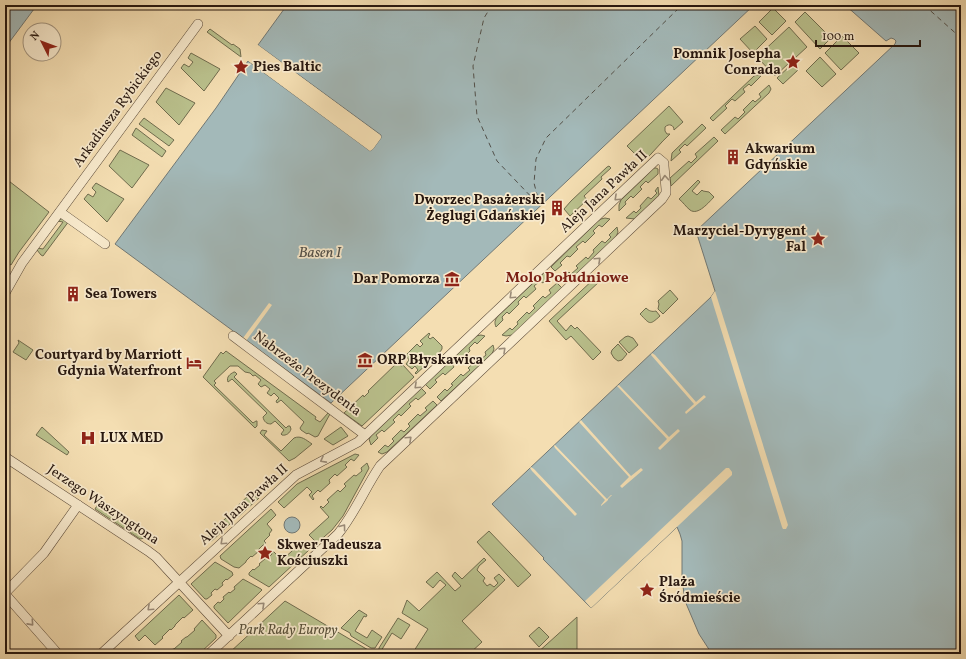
<svg xmlns="http://www.w3.org/2000/svg" width="966" height="659" font-family="Vollkorn,serif">
<style>
.green{fill:#bac18d;stroke:#706c4e}
.water{fill:#a3b9b9;stroke:#717875}
.pier{fill:#f4deb2}
.lines{fill:none;stroke-linecap:round;stroke-linejoin:round}
.ferry{stroke:#52504a;stroke-width:1;stroke-dasharray:5 4;stroke-linecap:butt}
.minor-casing{stroke:#5a4938;stroke-width:10}
.minor{stroke:#f8eacd;stroke-width:9}
.oneway{stroke:#9a8b78}
.labels{text-anchor:middle;dominant-baseline:central;stroke-width:3.5;stroke-linejoin:round;paint-order:stroke}
.poi-label{font-size:14px;font-weight:bold;fill:#27170f;stroke:#f8eacd;text-anchor:start}
.street-label{font-size:14px;fill:#27170f;stroke:#f8eacd}
.park-label{font-size:14px;font-style:italic;fill:#5a523b;stroke:#f8eacd}
.water-label{font-size:15px;font-style:italic;fill:#52504a;stroke:#f8eacd}
.neighbourhood-label{font-size:15px;font-weight:bold;fill:#7a1f14;stroke:#f8eacd}
</style>
<rect width="100%" height="100%" fill="#f4deb2"/>
<filter id="stains"><feTurbulence type="fractalNoise" baseFrequency=".005" numOctaves="4"/><feColorMatrix values="0 0 0 0 .2 0 0 0 0 .09 0 0 0 0 .02 0 0 0 .5 -.17"/></filter>
<radialGradient id="worn" r=".72"><stop offset=".6" stop-color="#630" stop-opacity="0"/><stop offset="1" stop-color="#630" stop-opacity=".3"/></radialGradient>
<!-- green -->
<g class="green">
<path d="M773,8L786,21L772,35L759,22Z"/>
<path d="M805,12L831,38L820,49L795,22Z"/>
<path d="M755,26L767,39L753,53L740,39Z"/>
<path d="M789,27L807,47L795,58L793,56L787,61L789,63L775,76L757,57Z"/>
<path d="M210,29L232,45L233,44L240,49L241,57L207,32Z"/>
<path d="M842,36L859,53L841,70L825,53Z"/>
<path d="M191,53L220,69L204,91L181,68L184,64L189,67L193,62L188,58Z"/>
<path d="M820,57L836,74L822,87L806,71Z"/>
<path d="M791,65L793,67L794,66L798,70L783,84L777,78Z"/>
<path d="M757,75L761,76L751,86L749,84L743,89L745,92L735,101L732,99L725,106L727,108L713,121L710,118L754,76Z"/>
<path d="M769,85L771,89L769,93L725,134L721,130L735,117L738,119L745,112L743,110L753,100L755,102L761,97L759,94Z"/>
<path d="M166,88L195,103L179,125L156,102Z"/>
<path d="M669,106L683,122L674,130C674,125 669,123 665,127V131L667,134H670C660,143 653,153 643,162L627,146Z"/>
<path d="M144,118L174,140L169,146L139,124Z"/>
<path d="M702,124L706,128L687,146L685,144L679,150L681,152L671,161L672,153Z"/>
<path d="M136,128L166,151L162,157L132,135Z"/>
<path d="M714,137L718,141L671,186L670,178L689,161L691,163L697,157L695,154Z"/>
<path d="M120,150L149,165L132,188L109,166Z"/>
<path d="M609,166L611,168L601,177L602,179L584,196L587,200L570,216L564,209L571,201L607,167Z"/>
<path d="M654,168H656L658,169V174L648,183L646,181L640,187L642,189L633,198L631,196L625,202L626,204L619,211V205L621,200Z"/>
<path d="M5,178L49,212L19,252L11,265L5,261Z"/>
<path d="M698,180L700,182L692,191L697,195L702,190L703,191L709,192L714,197C709,202 698,216 690,210C686,207 683,202 679,199Z"/>
<path d="M96,183L124,199L107,222L84,199L88,194L93,197L96,192L92,188Z"/>
<path d="M658,187L659,196L635,219L626,218L634,211L636,213L641,208L640,206L648,197L651,199L657,193L655,191Z"/>
<path d="M63,218L69,221L43,256L41,255L37,250V248L43,249L63,222L57,221Z"/>
<path d="M605,218L610,219L602,227L599,225L593,231L595,233L585,243L583,241L576,247L578,249L570,257L567,256L560,263L562,265L555,271L551,267L598,221L601,219Z"/>
<path d="M617,227L618,232L616,237L566,284L562,279L569,272L571,274L578,268L576,266L586,257L588,259L594,252L593,250L602,241L605,243L611,237L609,235Z"/>
<path d="M546,271L550,275L543,283L540,281L534,286L536,289L526,298L524,296L518,302L519,304L509,314L507,312L502,317L503,320L496,327C494,322 495,320 498,316Z"/>
<path d="M596,277L600,281L557,321L566,331L571,325L575,329L577,327L601,352L593,360L571,336L566,340L549,321Z"/>
<path d="M557,283L562,288L512,335L506,336L502,335L510,328L512,330L518,324L517,322L527,312L529,314L535,308L533,306L543,296L545,298L551,293L549,290Z"/>
<path d="M670,290L678,299L663,314L658,309L659,304L658,301Z"/>
<path d="M646,308C649,311 652,312 656,311L660,316C649,326 650,324 640,314Z"/>
<path d="M429,333L430,334L428,337L430,339L433,337L442,346V349L440,352L416,374L415,373L418,370L415,366L412,369L406,364L409,360L407,357L403,360L402,359L417,344L420,347L423,344L420,341Z"/>
<path d="M481,335L485,336L477,344L475,342L469,348L470,351L461,360L458,358L452,364L454,367L445,375L443,373L435,380L437,382L430,389L425,384L476,336Z"/>
<path d="M628,336L633,338L638,345L629,353L619,342L625,337Z"/>
<path d="M18,340L33,350L26,360L13,352L19,343Z"/>
<path d="M618,344L627,354L622,360L618,361L614,358L611,353L612,350Z"/>
<path d="M493,345L494,349L492,354L441,401L437,397L445,389L447,391L453,385L451,384L461,374L463,376L470,370L468,368L478,359L480,360L486,355L485,352Z"/>
<path d="M226,351L316,417L315,419L320,422L328,413L330,414L318,436L315,437L308,433L307,434L301,430L300,428L304,422L281,400L277,403L276,401L279,398L274,393L271,396L267,393L270,389L265,385L261,387L258,384L261,380L255,375L253,376L250,373L245,372L238,366H230L214,381L216,383L214,385L253,423L256,421H257V426L255,428L203,377L221,352L223,354Z"/>
<path d="M399,361L400,362L399,364L401,366L403,365L414,377L362,426L344,413L363,395L364,397L369,392L368,391Z"/>
<path d="M234,372H235L237,374L234,377L286,428L288,426H290L291,429C290,433 286,436 282,435L281,434L284,430L275,421L271,424C267,424 264,422 263,417L267,413L232,379L228,382C226,377 230,374 234,372Z"/>
<path d="M421,388L426,393L418,400L416,398L409,404L411,406L401,416L399,414L393,420L395,422L384,432L382,430L376,435L378,438L371,445L369,439L371,436Z"/>
<path d="M433,401L437,405L387,452L382,454L378,452L385,445L388,447L394,441L392,439L401,430L404,432L410,426L408,424L418,414L420,416L427,410L425,408Z"/>
<path d="M42,427L69,452L67,455L36,435Z"/>
<path d="M341,427L348,436L333,445L324,439Z"/>
<path d="M262,430L267,431L264,435L281,451L294,438C301,435 306,440 312,444L295,458L289,461L260,433Z"/>
<path d="M355,454L359,455L354,461L351,459L345,465L347,467L337,476L335,474L329,480L330,483L320,492L318,490L312,496L314,499L313,500L309,495L312,492L307,487L284,508L278,502L297,484Z"/>
<path d="M367,463L369,468L368,470L343,516L332,530L317,543L309,535L329,517L320,507L321,506L323,508L329,502L327,500L338,490L340,492L346,486L344,484L354,475L356,476L362,471L361,468Z"/>
<path d="M250,494L259,498L238,517L231,512Z"/>
<path d="M98,504L147,536L145,538L140,539L95,509Z"/>
<path d="M271,509L276,515L267,524L272,530L269,534L270,535L264,541L266,543L264,545H263L258,550L259,551L252,557L251,556L246,561V562L239,568L234,567L221,559L220,556Z"/>
<path d="M226,518L232,522L212,541L207,538L213,530Z"/>
<path d="M489,531L531,575L518,587L477,542Z"/>
<path d="M302,542L309,550L269,587L249,575V573L253,569L254,570L260,565L259,564L266,558L267,559L272,554L271,552L273,551L282,560Z"/>
<path d="M484,558L486,560L479,566L477,570L485,578L483,581L487,586L490,584L494,587L498,583L494,578L499,574L505,580L462,621L482,642L469,654H412L428,629L402,613L407,600L419,611L446,585L440,580L433,588L426,582L437,572L455,591L461,586L452,576L455,572L462,579Z"/>
<path d="M215,562L232,572L233,575L227,580L226,579L222,583L223,585L217,590L215,589L211,593L212,595L207,599H205L191,584Z"/>
<path d="M243,579L261,589L262,590L228,623L214,608V606L218,602L220,603L224,599L223,597L229,592L230,593L235,589L234,587Z"/>
<path d="M179,595L193,610L184,618L183,617L175,625V626L171,630L170,629L162,637L163,638L155,645L145,635L139,641L135,636Z"/>
<path d="M285,601L375,654H228Z"/>
<path d="M359,610L367,615L366,617L364,616L355,631L367,638L372,630L382,637L375,648H371L351,636L350,633L341,628Z"/>
<path d="M577,617V654H536Z"/>
<path d="M398,618L410,625L401,639L392,633L381,651L385,654H381L379,652V648Z"/>
<path d="M202,620L216,635V638L199,654H167L173,649H174L182,642L181,641L186,637H187L195,630L194,629Z"/>
<path d="M539,627L549,637L539,647L529,636Z"/>
</g>
<!-- water -->
<g class="water">
<path d="M5,5H37L5,48Z"/>
<path d="M287,5H754L331,403L115,244L216,108L248,61L370,151L373,149L381,138V135L258,45Z"/>
<path d="M845,5H961V654H712L699,634L685,601L682,579V541L680,534L677,527L591,608L543,559L544,558L492,504L711,297L715,291L696,231L895,44L896,41L894,39L891,38L886,41Z"/>
<circle cx="292" cy="525" r="8"/>
</g>
<!-- pier -->
<g class="pier">
<path d="M258,45L381,136V138L373,149L370,151L247,60H249L370,148L379,137L257,46Z"/>
<path d="M715,291L788,525L786,529H783L782,527L711,297Z"/>
<path d="M269,303L272,305L246,341L243,338Z"/>
<path d="M652,353L655,355L696,402L704,395L706,397L686,414L685,412L694,404L651,355Z"/>
<path d="M619,385L669,437L678,429L680,431L660,450L658,448L667,439L619,388L617,386Z"/>
<path d="M581,420L631,476L641,468L643,470L622,488L620,486L629,477L579,422Z"/>
<path d="M555,445L607,499L611,495H612L608,499V500L606,502L601,506V505L605,500L555,448L554,446Z"/>
<path d="M531,467L534,469L577,514L575,516L532,471L530,468Z"/>
<path d="M726,468H729L732,472V475L591,608L585,601Z"/>
</g>
<g class="lines">
<!-- ferry -->
<g class="ferry">
<path d="M492,5L484,18L473,66L477,116L497,161L539,205"/>
<path d="M924,5L961,38"/>
<path d="M540,206L534,183L536,159L546,138L682,5"/>
</g>
<!-- minor casing -->
<g class="minor-casing">
<g id="minor">
<path d="M60,212L105,244"/>
<path d="M5,293L22,263L198,24"/>
<path d="M233,336L365,435"/>
<path d="M5,457L148,551L156,557L229,636"/>
<path d="M5,593L44,553L78,505"/>
<path d="M5,594L58,654"/>
<path d="M101,654L296,475L358,442L658,158L664,163V166L666,189V193L662,199L380,466C365,488 355,513 338,534L209,654"/>
</g>
</g>
<!-- minor -->
<use href="#minor" class="minor"/>
</g>
<!-- one-way arrows -->
<defs><path id="oneway-chevron" d="M-2-3.5L2.5 0L-2 3.5" fill="none" stroke-width="1.6" stroke-linecap="round" stroke-linejoin="round"/></defs>
<g class="oneway">
<use href="#oneway-chevron" transform="translate(665 178) rotate(-94)"/>
<use href="#oneway-chevron" transform="translate(617 198) rotate(137)"/>
<use href="#oneway-chevron" transform="translate(598 260) rotate(-43)"/>
<use href="#oneway-chevron" transform="translate(512 296) rotate(137)"/>
<use href="#oneway-chevron" transform="translate(503 350) rotate(-44)"/>
<use href="#oneway-chevron" transform="translate(417 386) rotate(137)"/>
<use href="#oneway-chevron" transform="translate(409 439) rotate(-43)"/>
<use href="#oneway-chevron" transform="translate(323 460) rotate(152)"/>
<use href="#oneway-chevron" transform="translate(343 527) rotate(-53)"/>
<use href="#oneway-chevron" transform="translate(223 542) rotate(137)"/>
<use href="#oneway-chevron" transform="translate(262 605) rotate(-43)"/>
<use href="#oneway-chevron" transform="translate(150 608) rotate(137)"/>
<use href="#oneway-chevron" transform="translate(31 623) rotate(48)"/>
</g>
<!-- icons -->
<defs>
<g id="sight-bare" transform="scale(1.2)"><path d="M0-6L1.8-2.2L6-1.7L2.9 1.2L3.7 5.4L0 3.3L-3.7 5.4L-2.9 1.2L-6-1.7L-1.8-2.2Z" fill="#8f2418" stroke="#f8eacd" stroke-width="2.5" paint-order="stroke"/></g>
<g id="building-bare" transform="scale(1.2)"><path d="M-4-6H4V6H1V3H-1V6H-4ZM-2.5-4.3h1.7v1.8h-1.7ZM.8-4.3h1.7v1.8H.8ZM-2.5-1h1.7V.8h-1.7ZM.8-1h1.7V.8H.8Z" fill="#8f2418" stroke="#f8eacd" stroke-width="2.5" paint-order="stroke"/></g>
<g id="museum-bare" transform="scale(1.2)"><path d="M0-6L6-3V-2H-6V-3ZM-5-1h2V3h-2ZM-1-1h2V3h-2ZM3-1h2V3H3ZM-6 4H6V6H-6Z" fill="#8f2418" stroke="#f8eacd" stroke-width="2.5" paint-order="stroke"/></g>
<g id="hotel-bare" transform="scale(1.2)"><path d="M-6-4.5h1.5V1H6V5H4.5V3h-9V5H-6ZM-4 0a1.8 1.8 0 1 1 3.6 0ZM.5 0V-2.5h3Q6-2.5 6 0Z" fill="#8f2418" stroke="#f8eacd" stroke-width="2.5" paint-order="stroke"/></g>
<g id="hospital-bare" transform="scale(1.2)"><path d="M-5-5h3v3.5h4V-5h3V5h-3V1.5h-4V5h-3Z" fill="#8f2418" stroke="#f8eacd" stroke-width="2.5" paint-order="stroke"/></g>
</defs>
<g fill-rule="evenodd">
<use href="#sight-bare" x="793" y="62"/>
<use href="#sight-bare" x="241" y="67"/>
<use href="#building-bare" x="733" y="157"/>
<use href="#building-bare" x="557" y="208"/>
<use href="#sight-bare" x="818" y="239"/>
<use href="#museum-bare" x="452" y="279"/>
<use href="#building-bare" x="73" y="294"/>
<use href="#museum-bare" x="365" y="360"/>
<use href="#hotel-bare" x="194" y="363"/>
<use href="#hospital-bare" x="88" y="438"/>
<use href="#sight-bare" x="265" y="553"/>
<use href="#sight-bare" x="647" y="590"/>
</g>
<g class="labels">
<!-- poi labels -->
<g class="poi-label">
<text x="781" y="54" text-anchor="end">Pomnik Josepha<tspan x="781" dy="16">Conrada</tspan></text>
<text x="253" y="67">Pies Baltic</text>
<text x="745" y="149">Akwarium<tspan x="745" dy="16">Gdyńskie</tspan></text>
<text x="545" y="200" text-anchor="end">Dworzec Pasażerski<tspan x="545" dy="16">Żeglugi Gdańskiej</tspan></text>
<text x="806" y="231" text-anchor="end">Marzyciel-Dyrygent<tspan x="806" dy="16">Fal</tspan></text>
<text x="440" y="279" text-anchor="end">Dar Pomorza</text>
<text x="85" y="294">Sea Towers</text>
<text x="182" y="355" text-anchor="end">Courtyard by Marriott<tspan x="182" dy="16">Gdynia Waterfront</tspan></text>
<text x="377" y="360">ORP Błyskawica</text>
<text x="100" y="438">LUX MED</text>
<text x="277" y="545">Skwer Tadeusza<tspan x="277" dy="16">Kościuszki</tspan></text>
<text x="659" y="582">Plaża<tspan x="659" dy="16">Śródmieście</tspan></text>
</g>
<!-- street labels -->
<g class="street-label">
<text transform="translate(118 109) rotate(-54)">Arkadiusza Rybickiego</text>
<text transform="translate(604 192) rotate(-43)">Aleja Jana Pawła II</text>
<text transform="translate(307 374) rotate(37)">Nabrzeże Prezydenta</text>
<text transform="translate(103 505) rotate(34)">Jerzego Waszyngtona</text>
<text transform="translate(244 505) rotate(-42)">Aleja Jana Pawła II</text>
</g>
<!-- park labels -->
<g class="park-label">
<text x="288" y="630">Park Rady Europy</text>
</g>
<!-- water labels -->
<g class="water-label">
<text x="320" y="253">Basen I</text>
</g>
<!-- neighbourhood labels -->
<g class="neighbourhood-label">
<text x="567" y="278">Molo Południowe</text>
</g>
</g>
<!-- margin -->
<rect width="966" height="659" fill="none" stroke="#f4deb2" stroke-width="20"/>
<rect x="6" y="6" width="954" height="647" fill="none" stroke="#27170f" stroke-width="2"/>
<rect x="10" y="10" width="946" height="639" fill="none" stroke="#27170f"/>
<!-- north arrow -->
<g transform="translate(42 42) rotate(312)"><circle r="19" fill="#f8eacd" stroke="#a49681"/>
<path d="M0-3L7 15L0 10L-7 15Z" fill="#8f2418"/>
<text y="-6" font-size="11" font-weight="bold" text-anchor="middle" fill="#27170f">N</text>
</g>
<!-- scale -->
<path d="M816 40v6h104v-6" fill="none" stroke="#27170f" stroke-width="2"/>
<text x="822" y="40" font-size="12" fill="#27170f" stroke="#f8eacd" stroke-width="3" paint-order="stroke">100 m</text>
<rect width="100%" height="100%" filter="url(#stains)"/>
<rect width="100%" height="100%" fill="url(#worn)"/>
</svg>
